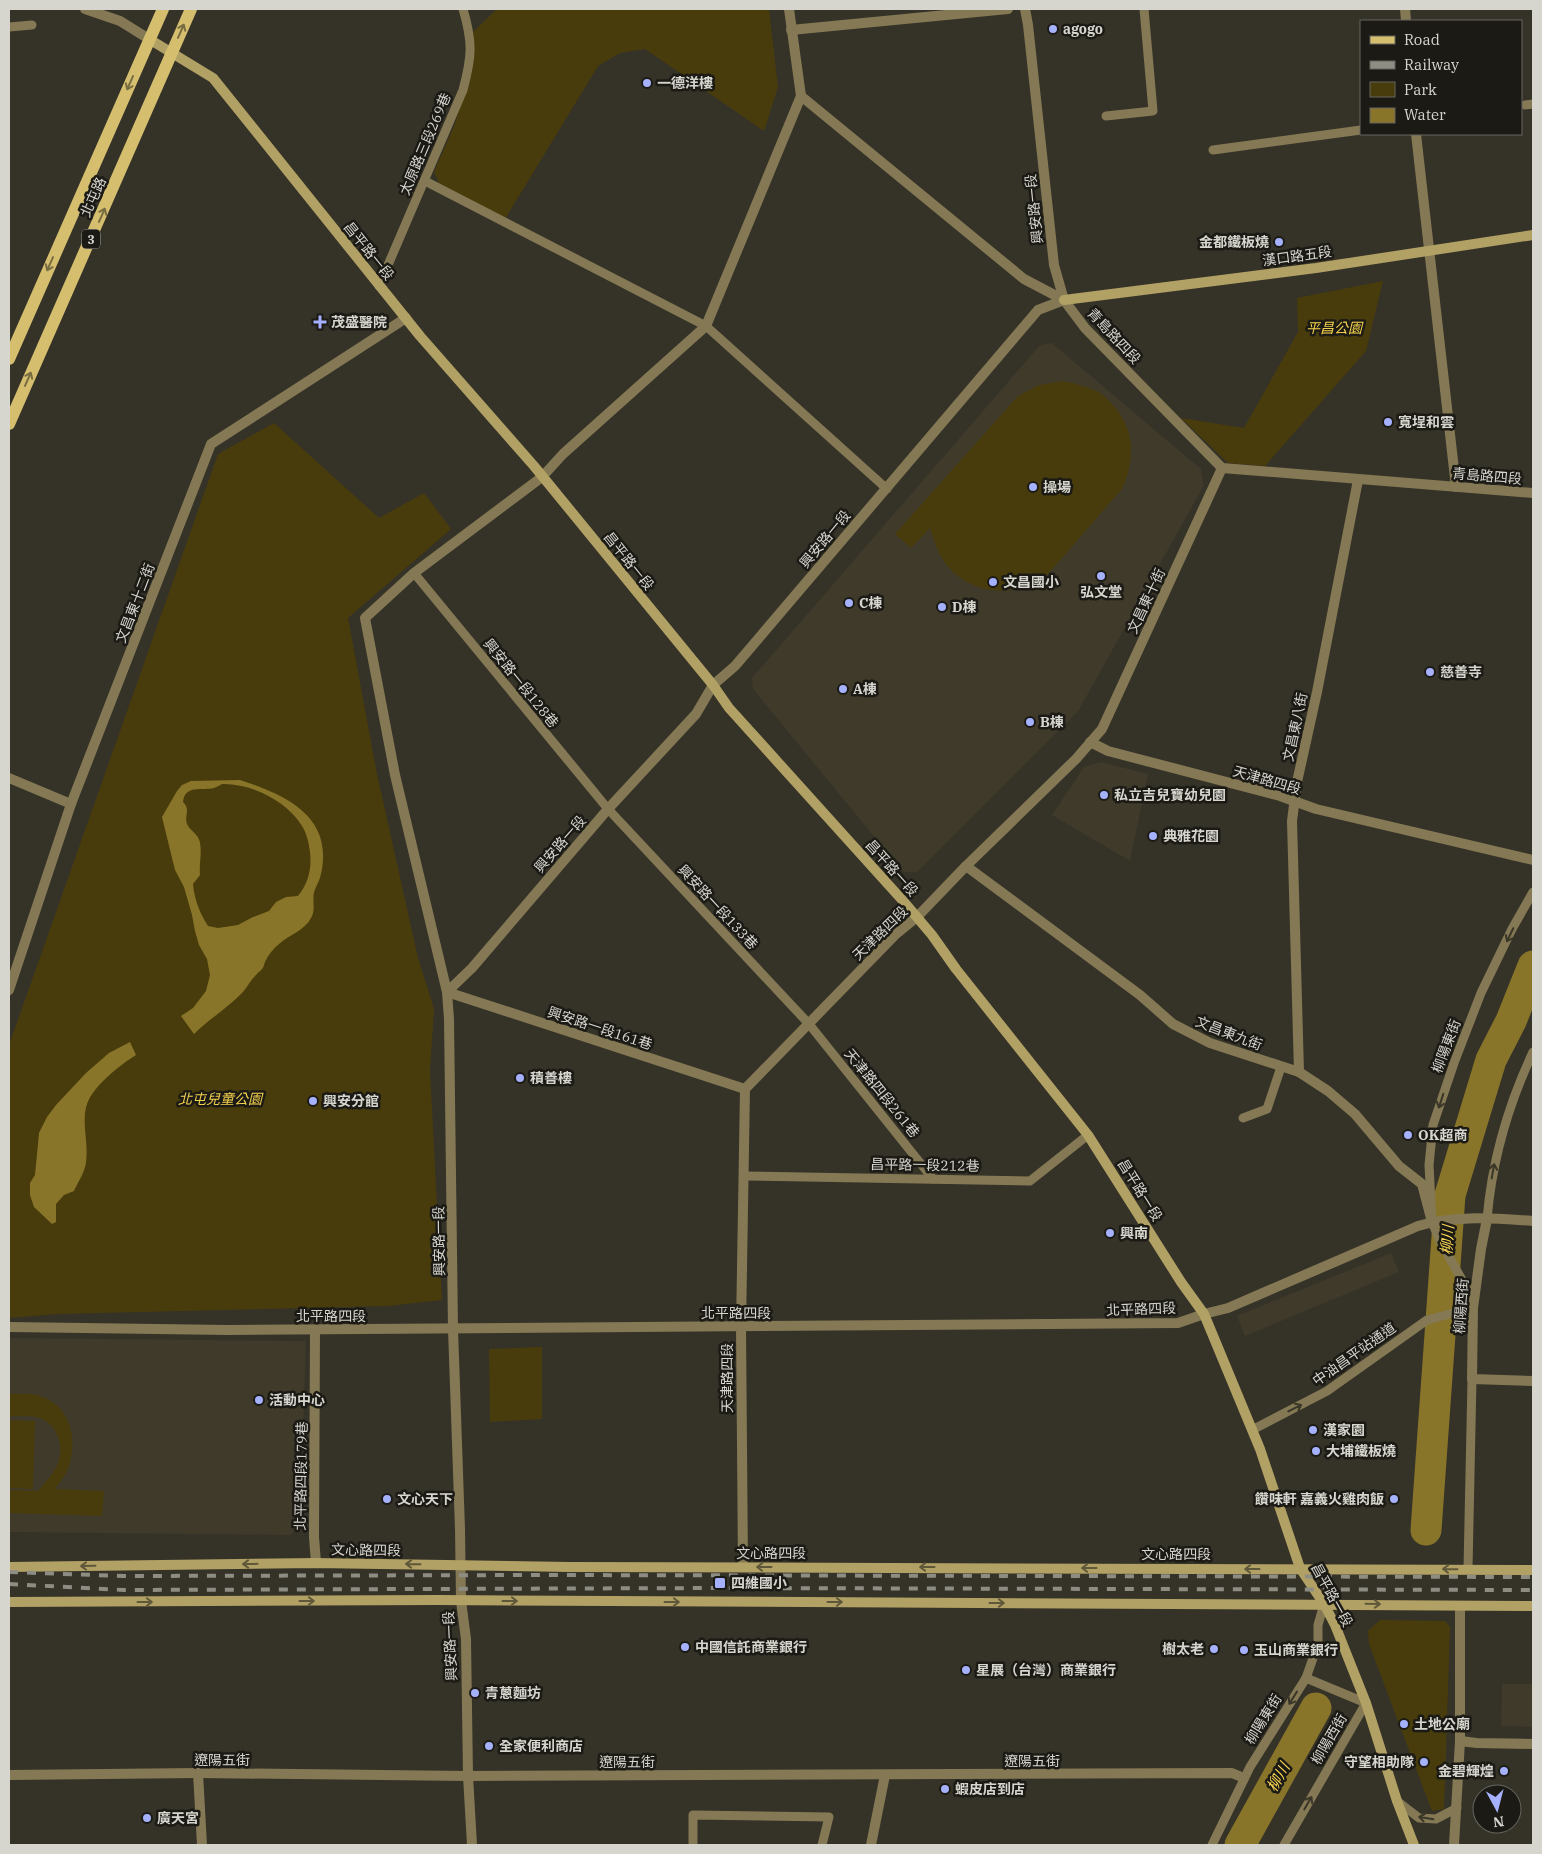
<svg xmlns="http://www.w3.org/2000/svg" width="1542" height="1854" font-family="'IBM Plex Serif','Noto Sans TC',serif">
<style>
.built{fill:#3f3a2a}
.green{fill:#493c0c}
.water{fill:#897529;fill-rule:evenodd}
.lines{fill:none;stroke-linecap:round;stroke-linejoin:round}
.river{stroke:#897529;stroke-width:31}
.lane{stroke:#847954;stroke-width:9}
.street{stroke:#847954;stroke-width:10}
.secondary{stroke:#b2a164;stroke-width:10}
.primary{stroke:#d5bf6f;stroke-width:12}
.rail{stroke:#8e8d84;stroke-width:4;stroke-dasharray:9 9;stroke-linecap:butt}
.oneway{stroke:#786c42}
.oneway2{stroke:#3a3628}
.oneway3{stroke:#5f5739}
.poi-dot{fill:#a5b1fc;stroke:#1b1a15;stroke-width:2}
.labels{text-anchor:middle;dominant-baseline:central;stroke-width:5;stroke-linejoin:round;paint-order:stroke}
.shield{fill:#1b1a15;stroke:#9e9d96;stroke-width:1}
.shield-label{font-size:12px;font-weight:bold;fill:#d6d5ce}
.poi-label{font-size:14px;font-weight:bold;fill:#d6d5ce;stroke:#1b1a15;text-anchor:start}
.street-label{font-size:14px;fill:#d6d5ce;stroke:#1b1a15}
.park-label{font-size:14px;font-style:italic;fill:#f4d14c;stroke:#1b1a15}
.water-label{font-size:15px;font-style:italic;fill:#fad753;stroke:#1b1a15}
</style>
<rect width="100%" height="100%" fill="#353228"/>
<!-- built -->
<g class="built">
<path d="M1052,343L1201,469L1204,485L1079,710L917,872H903L753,689L752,678L1040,345Z"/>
<path d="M1101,762L1148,774L1130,861L1052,815L1084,767Z"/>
<path d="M1391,1253L1399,1272L1245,1336L1237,1316Z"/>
<path d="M9,1338L306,1341L300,1527L290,1535L9,1532Z"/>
<path d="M1502,1684H1533V1727L1501,1726Z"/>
</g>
<!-- green -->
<g class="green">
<path d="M497,9H769L778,87L764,131L645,49L620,53L598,66L505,219L439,183L434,172L455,124L468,78L470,35Z"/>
<path d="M1383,281L1366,351L1265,466L1228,463L1181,418L1244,428L1298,332L1297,298Z"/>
<path d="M1063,381C1074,383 1086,386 1096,391C1102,393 1107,399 1111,403C1135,427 1136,459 1122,489L1048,574C1013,602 960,594 939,553C935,545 933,536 930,528L911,548L895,534L1018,396L1039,385Z"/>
<path d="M274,423L379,518L424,493L451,529L348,618L377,774L418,958L434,1009L430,1071L442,1300L388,1306L58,1314L9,1318V1045L218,454Z"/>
<path d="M1450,1254L1449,1289L1429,1256Z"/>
<path d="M542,1347V1419L490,1422L489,1349Z"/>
<path d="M9,1394C18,1394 31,1393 40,1396C70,1406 78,1437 69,1466C66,1475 60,1482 55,1489L104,1491L102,1516L9,1513V1490L38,1491C45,1482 54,1474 58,1463C65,1445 56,1421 36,1417C28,1415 17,1417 9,1416Z"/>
<path d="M9,1420L35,1421L33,1489L9,1488Z"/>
<path d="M1380,1620L1445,1621L1450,1627L1444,1809L1432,1811L1369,1644L1368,1631Z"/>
</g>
<!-- water -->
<g class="water">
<path d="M240,780C285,795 334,816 321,874C320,880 316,886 314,892C312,900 316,910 311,918C305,930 289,935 279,944C273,949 268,955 265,962C264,964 264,967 262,969C261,971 258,972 257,974C251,979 248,986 243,992C229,1007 209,1019 194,1034L181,1016L193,1008L206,991L210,975L207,959L199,945L195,931L192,915L184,887L175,870L162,817L177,791L182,785L191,781ZM222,784C251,783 287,801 302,826C307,834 309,844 310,852C312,869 308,884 298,896L286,897L276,902L269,911L253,917L238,925L218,928L208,926C200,914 194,898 193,884L200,875C199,864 202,853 200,843C199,834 190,831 187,824C184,815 191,810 183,802C185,784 202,791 214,788C217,787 220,785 222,784Z"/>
<path d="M130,1042L136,1055C120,1065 94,1085 87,1104C81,1121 89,1144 86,1162C85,1172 78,1182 74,1191L64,1195L56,1204V1222L52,1224L34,1207L30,1195V1183L35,1175L39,1133L47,1117L56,1105L86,1073L109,1053Z"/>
</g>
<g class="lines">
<!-- river -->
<g class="river">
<path d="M1426,1530L1450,1195L1491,1060L1511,1021L1533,966"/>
<path d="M1240,1845L1316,1708"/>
</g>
<!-- lane -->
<g class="lane">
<path d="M9,27L32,25"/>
<path d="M1525,105L1533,104"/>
<path d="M1106,116L1153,111L1144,9"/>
<path d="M1213,150L1361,130"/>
<path d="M425,181L706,326L887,489"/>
<path d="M379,286L463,90C472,56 473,43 463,9"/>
<path d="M414,573L608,809L809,1024L933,1179"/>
<path d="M1243,1118L1267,1109L1281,1067"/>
<path d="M745,1176L1030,1181L1088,1135"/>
<path d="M1487,1219C1492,1161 1508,1105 1533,1052"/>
<path d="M1474,1301L1440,1241L1432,1222L1429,1165L1433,1125L1454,1063L1481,993L1512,929L1533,892"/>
<path d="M1252,1430L1327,1391L1427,1320L1473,1308"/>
<path d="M1468,1569L1472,1379"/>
<path d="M1397,1801L1419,1818L1436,1819L1457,1808"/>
<path d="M693,1845V1815L829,1817L822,1845"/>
<path d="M1212,1845L1250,1767L1306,1678L1318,1644V1625L1324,1604"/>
<path d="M1284,1845L1366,1703L1306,1678"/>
</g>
<!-- street -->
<g class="street">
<path d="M85,9L120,21L149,39"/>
<path d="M789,9L801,96L1024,279L1064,300L1085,328L1222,468L1533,493"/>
<path d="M1025,9L1028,25L1054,265L1064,300"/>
<path d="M1405,9L1406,21"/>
<path d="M791,30L1008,9"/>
<path d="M1416,134L1456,487"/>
<path d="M1090,742L1108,751L1280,796L1316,809L1533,860"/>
<path d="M9,778L71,804"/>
<path d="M966,866L1140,995L1173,1024L1210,1043L1299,1072L1328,1091L1355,1114L1399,1166L1422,1184L1432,1222"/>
<path d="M9,990L71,804L211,444L406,318"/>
<path d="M1299,1072L1292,821L1297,782L1317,692L1358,480"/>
<path d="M745,1089L447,992L395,775L365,618L414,573L542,477L563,454L706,326L801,96"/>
<path d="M1487,1219L1481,1249L1473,1308L1472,1379L1533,1381"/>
<path d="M9,1327L229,1330L1178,1323L1204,1314L1228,1308L1418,1226C1455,1215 1495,1218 1533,1221"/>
<path d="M315,1330L314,1537L316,1563"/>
<path d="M743,1567L741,1327L745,1089L895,935L917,917L966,866L1076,759L1102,729L1222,468"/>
<path d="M1460,1741L1477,1743L1533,1744"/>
<path d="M198,1773L202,1845"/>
<path d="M9,1775L198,1773L468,1776L1232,1773L1244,1778"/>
<path d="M472,1845L468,1776L466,1639L461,1601L460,1529L453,1329L449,1019L447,992L472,968L608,809L696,714L713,685L735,666L1038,310L1064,300"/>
<path d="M871,1845L885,1775"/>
<path d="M1454,1845L1460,1741V1606"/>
</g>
<!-- secondary -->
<g class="secondary">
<path d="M149,39L213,78L420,336L534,466L713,685L729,708L904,902L932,935L956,969L1088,1135L1181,1282L1204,1314L1260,1449L1300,1568L1324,1604L1335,1625L1366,1703L1397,1801L1414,1845"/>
<path d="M1064,300L1316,268L1533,235"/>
<path d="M9,1567L316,1563L570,1567L1533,1570"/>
<path d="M9,1602L439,1600L1533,1606"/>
</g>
<!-- primary -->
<g class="primary">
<path d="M9,359L163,9"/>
<path d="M9,424L191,9"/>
</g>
<!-- rail -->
<g class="rail">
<path d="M9,1572L124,1576L547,1575L1533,1577"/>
<path d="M9,1584L124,1590L722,1588L1533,1590"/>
</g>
</g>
<!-- one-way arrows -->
<defs><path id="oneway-shaft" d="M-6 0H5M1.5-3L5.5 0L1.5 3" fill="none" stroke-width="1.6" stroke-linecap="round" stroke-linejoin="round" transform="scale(1.25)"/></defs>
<g class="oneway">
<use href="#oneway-shaft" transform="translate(181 31) rotate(-66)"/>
<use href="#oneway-shaft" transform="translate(130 83) rotate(114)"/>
<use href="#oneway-shaft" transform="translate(102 215) rotate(-66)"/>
<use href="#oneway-shaft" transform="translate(50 264) rotate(114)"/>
<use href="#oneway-shaft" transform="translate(28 379) rotate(-66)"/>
</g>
<g class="oneway2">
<use href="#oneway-shaft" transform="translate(1510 935) rotate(116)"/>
<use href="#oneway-shaft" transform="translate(1441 1101) rotate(108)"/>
<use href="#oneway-shaft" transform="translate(1493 1171) rotate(-80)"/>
<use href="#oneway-shaft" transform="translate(1295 1408) rotate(-27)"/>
<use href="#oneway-shaft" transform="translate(1293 1698) rotate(122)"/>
<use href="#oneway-shaft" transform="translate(1308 1803) rotate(-60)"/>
<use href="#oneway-shaft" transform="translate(1426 1818) rotate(-171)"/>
</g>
<g class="oneway3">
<use href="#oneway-shaft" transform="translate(250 1564) rotate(179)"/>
<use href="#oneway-shaft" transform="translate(413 1564) rotate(-179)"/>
<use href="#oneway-shaft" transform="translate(88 1566) rotate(179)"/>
<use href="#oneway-shaft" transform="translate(764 1567) rotate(180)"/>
<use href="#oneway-shaft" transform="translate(927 1567) rotate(-180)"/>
<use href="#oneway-shaft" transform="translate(1089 1568) rotate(-180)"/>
<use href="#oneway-shaft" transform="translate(1252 1569) rotate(-180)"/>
<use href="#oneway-shaft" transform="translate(1450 1569) rotate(-179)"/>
<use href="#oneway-shaft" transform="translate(307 1601)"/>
<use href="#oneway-shaft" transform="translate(510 1601)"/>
<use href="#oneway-shaft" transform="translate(145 1602)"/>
<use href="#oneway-shaft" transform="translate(672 1602)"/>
<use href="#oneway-shaft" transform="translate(835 1602)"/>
<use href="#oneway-shaft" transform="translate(997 1603)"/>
<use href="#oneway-shaft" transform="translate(1373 1604) rotate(1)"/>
</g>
<!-- markers -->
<g class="poi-dot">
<circle cx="1053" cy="29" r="5"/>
<circle cx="647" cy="83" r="5"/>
<circle cx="1279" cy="242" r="5"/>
<path d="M317.5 314.5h5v5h5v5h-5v5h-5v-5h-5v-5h5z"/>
<circle cx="1388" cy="422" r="5"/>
<circle cx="1033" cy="487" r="5"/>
<circle cx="1101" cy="576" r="5"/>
<circle cx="993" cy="582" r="5"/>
<circle cx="849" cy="603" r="5"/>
<circle cx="942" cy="607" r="5"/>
<circle cx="1430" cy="672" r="5"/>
<circle cx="843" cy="689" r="5"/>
<circle cx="1030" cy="722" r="5"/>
<circle cx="1104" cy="795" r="5"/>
<circle cx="1153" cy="836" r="5"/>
<circle cx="520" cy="1078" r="5"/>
<circle cx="313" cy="1101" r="5"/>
<circle cx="1408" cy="1135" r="5"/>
<circle cx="1110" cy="1233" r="5"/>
<circle cx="259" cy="1400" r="5"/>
<circle cx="1313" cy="1430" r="5"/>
<circle cx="1316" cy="1451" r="5"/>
<circle cx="387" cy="1499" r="5"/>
<circle cx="1394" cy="1499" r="5"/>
<rect x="714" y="1577" width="12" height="12" rx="2.5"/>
<circle cx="685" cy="1647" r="5"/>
<circle cx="1214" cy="1649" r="5"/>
<circle cx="1244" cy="1650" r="5"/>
<circle cx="966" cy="1670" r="5"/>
<circle cx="475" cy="1693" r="5"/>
<circle cx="1404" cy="1724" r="5"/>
<circle cx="489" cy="1746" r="5"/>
<circle cx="1424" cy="1762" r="5"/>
<circle cx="1504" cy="1771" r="5"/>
<circle cx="945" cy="1789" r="5"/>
<circle cx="147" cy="1818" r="5"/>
</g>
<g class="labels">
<!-- shield labels -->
<rect class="shield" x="82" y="229.5" width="18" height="19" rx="4"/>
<g class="shield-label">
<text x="91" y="239">3</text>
</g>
<!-- poi labels -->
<g class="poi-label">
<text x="1063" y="29">agogo</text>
<text x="657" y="83">一德洋樓</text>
<text x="1269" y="242" text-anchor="end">金都鐵板燒</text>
<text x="331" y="322">茂盛醫院</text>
<text x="1398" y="422">寬埕和雲</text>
<text x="1043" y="487">操場</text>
<text x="1003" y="582">文昌國小</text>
<text x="1101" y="592" text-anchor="middle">弘文堂</text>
<text x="859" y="603">C棟</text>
<text x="952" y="607">D棟</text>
<text x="1440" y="672">慈善寺</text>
<text x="853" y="689">A棟</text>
<text x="1040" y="722">B棟</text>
<text x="1114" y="795">私立吉兒寶幼兒園</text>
<text x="1163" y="836">典雅花園</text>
<text x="530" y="1078">積善樓</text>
<text x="323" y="1101">興安分館</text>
<text x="1418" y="1135">OK超商</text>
<text x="1120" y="1233">興南</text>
<text x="269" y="1400">活動中心</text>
<text x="1323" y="1430">漢家園</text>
<text x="1326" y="1451">大埔鐵板燒</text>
<text x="397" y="1499">文心天下</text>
<text x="1384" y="1499" text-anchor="end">饡味軒 嘉義火雞肉飯</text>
<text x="731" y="1583">四維國小</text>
<text x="695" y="1647">中國信託商業銀行</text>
<text x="1204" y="1649" text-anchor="end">樹太老</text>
<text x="1254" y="1650">玉山商業銀行</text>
<text x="976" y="1670">星展（台灣）商業銀行</text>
<text x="485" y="1693">青蔥麵坊</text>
<text x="1414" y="1724">土地公廟</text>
<text x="499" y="1746">全家便利商店</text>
<text x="1414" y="1762" text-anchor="end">守望相助隊</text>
<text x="1494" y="1771" text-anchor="end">金碧輝煌</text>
<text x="955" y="1789">蝦皮店到店</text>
<text x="157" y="1818">廣天宮</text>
</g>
<!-- street labels -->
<g class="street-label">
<text transform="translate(425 144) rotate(-67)">太原路三段269巷</text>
<text transform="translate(93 197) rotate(-66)">北屯路</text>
<text transform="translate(1034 209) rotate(-96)">興安路一段</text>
<text transform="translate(369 251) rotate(51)">昌平路一段</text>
<text transform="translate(1297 256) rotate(-8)">漢口路五段</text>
<text transform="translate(1114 336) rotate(47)">青島路四段</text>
<text transform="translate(1487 476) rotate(5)">青島路四段</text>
<text transform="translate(825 539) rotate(-50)">興安路一段</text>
<text transform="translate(629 561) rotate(51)">昌平路一段</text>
<text transform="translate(1146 601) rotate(-65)">文昌東十街</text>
<text transform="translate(135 603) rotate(-69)">文昌東十二街</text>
<text transform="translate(521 683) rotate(51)">興安路一段128巷</text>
<text transform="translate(1295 727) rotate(-78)">文昌東八街</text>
<text transform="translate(1267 780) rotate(16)">天津路四段</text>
<text transform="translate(560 844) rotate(-49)">興安路一段</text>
<text transform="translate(892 868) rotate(48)">昌平路一段</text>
<text transform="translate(718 907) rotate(47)">興安路一段133巷</text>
<text transform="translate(880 933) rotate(-44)">天津路四段</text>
<text transform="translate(600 1028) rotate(18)">興安路一段161巷</text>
<text transform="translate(1229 1033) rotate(21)">文昌東九街</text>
<text transform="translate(1446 1046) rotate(-69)">柳陽東街</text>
<text transform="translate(882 1093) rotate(51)">天津路四段261巷</text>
<text transform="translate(925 1165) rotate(1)">昌平路一段212巷</text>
<text transform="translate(1140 1190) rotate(58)">昌平路一段</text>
<text transform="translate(439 1241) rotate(-91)">興安路一段</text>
<text transform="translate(1461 1306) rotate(-86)">柳陽西街</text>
<text transform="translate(1141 1309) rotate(-2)">北平路四段</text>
<text x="736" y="1313">北平路四段</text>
<text x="331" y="1316">北平路四段</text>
<text transform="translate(1354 1354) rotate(-35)">中油昌平站通道</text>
<text transform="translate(727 1378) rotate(-90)">天津路四段</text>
<text transform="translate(301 1476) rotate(-89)">北平路四段179巷</text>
<text transform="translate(366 1550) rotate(1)">文心路四段</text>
<text x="771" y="1553">文心路四段</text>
<text x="1176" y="1554">文心路四段</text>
<text transform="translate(1332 1595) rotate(61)">昌平路一段</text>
<text transform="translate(450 1646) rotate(-93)">興安路一段</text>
<text transform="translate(1263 1719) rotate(-58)">柳陽東街</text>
<text transform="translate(1329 1739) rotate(-60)">柳陽西街</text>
<text x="222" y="1760">遼陽五街</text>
<text x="1032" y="1761">遼陽五街</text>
<text x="627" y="1762">遼陽五街</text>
</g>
<!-- park labels -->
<g class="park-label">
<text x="1334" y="328">平昌公園</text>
<text x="220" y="1099">北屯兒童公園</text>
</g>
<!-- water labels -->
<g class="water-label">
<text transform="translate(1447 1240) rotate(-86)">柳川</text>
<text transform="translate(1278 1777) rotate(-61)">柳川</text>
</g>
</g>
<!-- border -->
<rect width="1542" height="1854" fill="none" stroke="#d6d5ce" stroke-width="20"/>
<!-- legend -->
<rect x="1360" y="20" width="162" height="115" fill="#1b1a15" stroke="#66655f"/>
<rect x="1370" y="36" width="25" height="8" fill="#d5bf6f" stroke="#66655f"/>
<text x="1404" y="45" font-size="15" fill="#d6d5ce">Road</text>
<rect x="1370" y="61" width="25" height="8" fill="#8e8d84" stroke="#66655f"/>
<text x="1404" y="70" font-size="15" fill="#d6d5ce">Railway</text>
<rect x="1370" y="82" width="25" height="15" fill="#493c0c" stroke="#66655f"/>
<text x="1404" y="95" font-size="15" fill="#d6d5ce">Park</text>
<rect x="1370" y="108" width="25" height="15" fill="#897529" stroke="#66655f"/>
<text x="1404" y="120" font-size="15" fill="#d6d5ce">Water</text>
<!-- north arrow -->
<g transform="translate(1497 1809) rotate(173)"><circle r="24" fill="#1b1a15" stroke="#66655f"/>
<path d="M0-4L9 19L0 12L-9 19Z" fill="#a5b1fc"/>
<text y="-8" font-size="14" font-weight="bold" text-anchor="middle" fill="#d6d5ce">N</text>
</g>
</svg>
